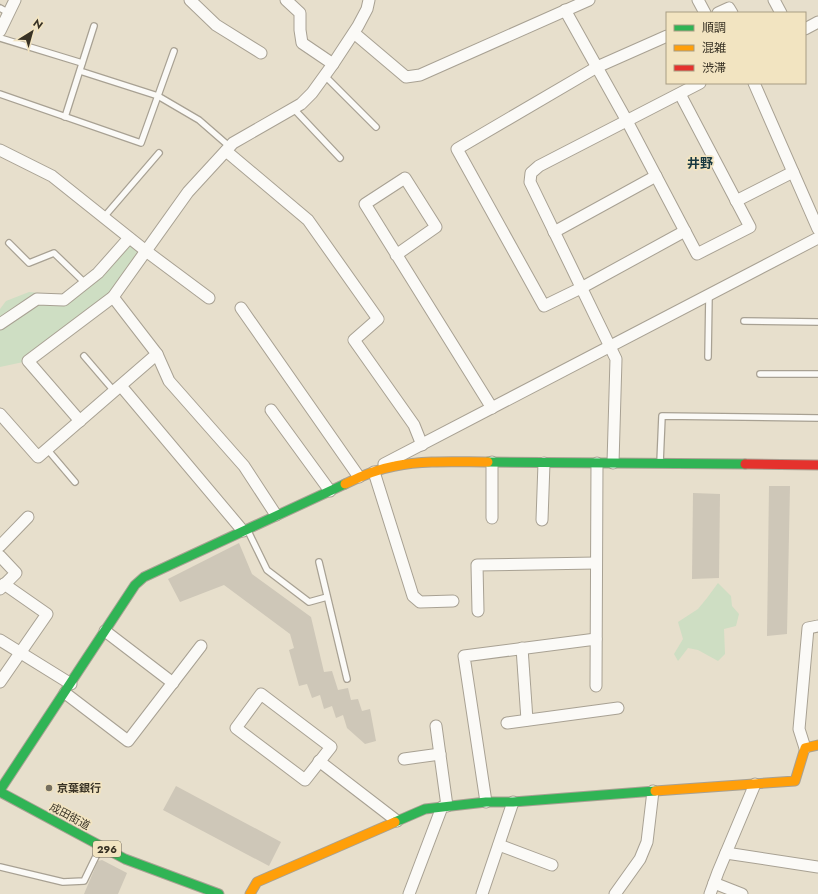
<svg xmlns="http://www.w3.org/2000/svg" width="818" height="894" font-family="Jost,'Noto Sans JP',sans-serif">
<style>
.green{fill:#cedec3}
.building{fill:#cec7b8}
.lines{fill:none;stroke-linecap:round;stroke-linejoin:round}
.lane-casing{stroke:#a8a193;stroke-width:8}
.street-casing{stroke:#a8a193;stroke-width:13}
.fast-casing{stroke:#a8a193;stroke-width:11}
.slow-casing{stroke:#a8a193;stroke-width:11}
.jam-casing{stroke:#a8a193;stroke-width:11}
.lane{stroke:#fbfaf7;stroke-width:5.5}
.street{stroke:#fbfaf7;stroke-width:11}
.fast{stroke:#30b455;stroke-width:9}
.slow{stroke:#ff9f0a;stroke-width:9}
.jam{stroke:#e5322d;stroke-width:9}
.poi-dot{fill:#756f5f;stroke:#f2e4c1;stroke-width:1.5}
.labels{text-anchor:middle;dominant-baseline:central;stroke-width:3.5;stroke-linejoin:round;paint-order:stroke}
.shield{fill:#f2e4c1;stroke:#706754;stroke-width:1}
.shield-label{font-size:10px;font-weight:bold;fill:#383225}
.poi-label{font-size:11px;font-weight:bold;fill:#383225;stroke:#f2e4c1;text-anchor:start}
.street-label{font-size:11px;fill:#383225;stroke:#f2e4c1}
.quarter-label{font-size:13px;font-weight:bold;fill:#183940;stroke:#f2e4c1}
</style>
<rect width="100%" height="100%" fill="#e7dfcc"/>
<!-- green -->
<g class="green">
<path d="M129,238L146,251L113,297L28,361L0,367V309L6,301L29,292L60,295L89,280Z"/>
<path d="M718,583L731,596L732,606L739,614L736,626L724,629L725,654L718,661L698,650L688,648L678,661L674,654L683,639L678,622L698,609L707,598Z"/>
</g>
<!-- building -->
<g class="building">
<path d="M769,486H790L787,634L767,636Z"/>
<path d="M693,493L720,494L719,578L692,579Z"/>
<path d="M239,543L252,574L311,617L324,672L332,671L338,690L348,688L351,700L358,699L362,711L370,709L376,741L365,744L347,728L343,715L336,718L332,706L324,709L320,695L312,698L307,684L299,686L289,650L294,648L290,634L224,585L180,602L168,579Z"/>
<path d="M176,786L281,842L269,866L163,810Z"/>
<path d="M102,860L127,873L118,894H84L98,861Z"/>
</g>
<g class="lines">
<!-- lane casing -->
<g class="lane-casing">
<g id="lane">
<path d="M0,8L9,13"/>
<path d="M0,38L82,63"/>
<path d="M80,71L158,96L199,120L230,147"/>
<path d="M325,76L376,127"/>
<path d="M0,94L141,143L174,51"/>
<path d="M293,108L340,158"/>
<path d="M65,117L94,26"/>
<path d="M104,217L159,153"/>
<path d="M9,243L29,263L54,253L85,283"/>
<path d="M744,321L818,322"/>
<path d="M84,356L114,391"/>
<path d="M708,357L709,295"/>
<path d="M760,374H818"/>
<path d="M47,449L75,482"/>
<path d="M660,463L662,416L818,418"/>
<path d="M248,531L267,570L309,602L327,597"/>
<path d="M319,562L347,679"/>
<path d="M0,867L63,882L84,881L99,850"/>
</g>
</g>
<!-- street casing -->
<g class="street-casing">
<g id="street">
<path d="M190,0L216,25L261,53"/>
<path d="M286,0L300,13V30L302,43L333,64"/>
<path d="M698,0L705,13"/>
<path d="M774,0L781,13"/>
<path d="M565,10L627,121L697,254L750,227L680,94"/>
<path d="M718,13L729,8L732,13"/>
<path d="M805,29L818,22"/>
<path d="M0,31L15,0"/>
<path d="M354,33L406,77L420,75L589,0"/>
<path d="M667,36L597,67L457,149L544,306L581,288L685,231"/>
<path d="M754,83L818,229"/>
<path d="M0,150L52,176L146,251L209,298"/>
<path d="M226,151L308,220L378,319L354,340L414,425L422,445"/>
<path d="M736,201L793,172"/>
<path d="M554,232L656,176"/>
<path d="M396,255L436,227L405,178L365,204L492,408"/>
<path d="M241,308L359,477"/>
<path d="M0,324L37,299L64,300L98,273L129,238"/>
<path d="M157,354L169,381L244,466L276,515"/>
<path d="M121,386L243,531"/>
<path d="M271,410L330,491"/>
<path d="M0,414L38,457L157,354L113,297"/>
<path d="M80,421L28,361L113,297L188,192L233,143L301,104L312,93L333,64L358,26L367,9L369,0"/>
<path d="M613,463L616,359L530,182L531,173L539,166L700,83"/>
<path d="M384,464L818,238"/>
<path d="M374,472L413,596L420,602L453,601"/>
<path d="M492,518V462"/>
<path d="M542,520L544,463"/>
<path d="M0,546L28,517"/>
<path d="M0,556L16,573L0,589"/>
<path d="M478,611L477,565L596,563"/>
<path d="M105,631L173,683"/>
<path d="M0,640L71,684"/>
<path d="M522,648L527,720"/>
<path d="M0,682L47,614L4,584"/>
<path d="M596,686L597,463"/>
<path d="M65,693L128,741L201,646"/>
<path d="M261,694L331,747L305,780L236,728Z"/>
<path d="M507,723L618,708"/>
<path d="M436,726L447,806"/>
<path d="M805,748L799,729L808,628L818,626"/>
<path d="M404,759L440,754"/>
<path d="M319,761L397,821"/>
<path d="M486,802L464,656L596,639"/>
<path d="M499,845L552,865"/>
<path d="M726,853L818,867"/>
<path d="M714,883L742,894"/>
<path d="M409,894L442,807"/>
<path d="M482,894L513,802"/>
<path d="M615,894L640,859L647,842L653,791"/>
<path d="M710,894L718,872L755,784"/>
</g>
</g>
<!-- fast casing -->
<g class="fast-casing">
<g id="fast">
<path d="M488,462L745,464"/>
<path d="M0,790L135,585L144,577L345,484"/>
<path d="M0,792L125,859L219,894"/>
<path d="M395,822L425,809L486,802H513L655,791"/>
</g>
</g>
<!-- slow casing -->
<g class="slow-casing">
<g id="slow">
<path d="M345,484C361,476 378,469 395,466C425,460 457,462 488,462"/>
<path d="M655,791L795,781L805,748L818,745"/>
<path d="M250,894L257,882L395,822"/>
</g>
</g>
<!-- jam casing -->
<g class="jam-casing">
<path id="jam" d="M745,464L818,465"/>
</g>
<!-- lane -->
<use href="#lane" class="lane"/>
<!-- street -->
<use href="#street" class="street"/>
<!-- fast -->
<use href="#fast" class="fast"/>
<!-- slow -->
<use href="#slow" class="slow"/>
<!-- jam -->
<use href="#jam" class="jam"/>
</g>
<!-- markers -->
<circle class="poi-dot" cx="49" cy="788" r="4"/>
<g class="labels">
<!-- shield labels -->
<rect class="shield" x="93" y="841" width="28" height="16" rx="3"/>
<g class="shield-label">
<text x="107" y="849">296</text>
</g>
<!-- poi labels -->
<g class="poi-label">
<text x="57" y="788">京葉銀行</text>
</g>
<!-- street labels -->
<g class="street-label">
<text transform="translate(70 816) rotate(28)">成田街道</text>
</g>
<!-- quarter labels -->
<g class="quarter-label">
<text x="700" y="163">井野</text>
</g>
</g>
<!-- legend -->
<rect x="666" y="12" width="140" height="72" fill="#f2e4c1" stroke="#a89d83"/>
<rect x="674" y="25" width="20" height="6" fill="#30b455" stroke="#a89d83"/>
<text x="702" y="32" font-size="12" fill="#383225">順調</text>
<rect x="674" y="45" width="20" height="6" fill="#ff9f0a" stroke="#a89d83"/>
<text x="702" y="52" font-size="12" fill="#383225">混雑</text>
<rect x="674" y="65" width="20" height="6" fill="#e5322d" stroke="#a89d83"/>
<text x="702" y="72" font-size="12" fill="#383225">渋滞</text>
<!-- north arrow -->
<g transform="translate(32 32) rotate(37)" stroke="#f2e4c1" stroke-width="3" paint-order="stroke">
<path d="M0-3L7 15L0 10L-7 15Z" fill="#383225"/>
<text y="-6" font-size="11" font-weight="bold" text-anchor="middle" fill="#383225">N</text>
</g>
</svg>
